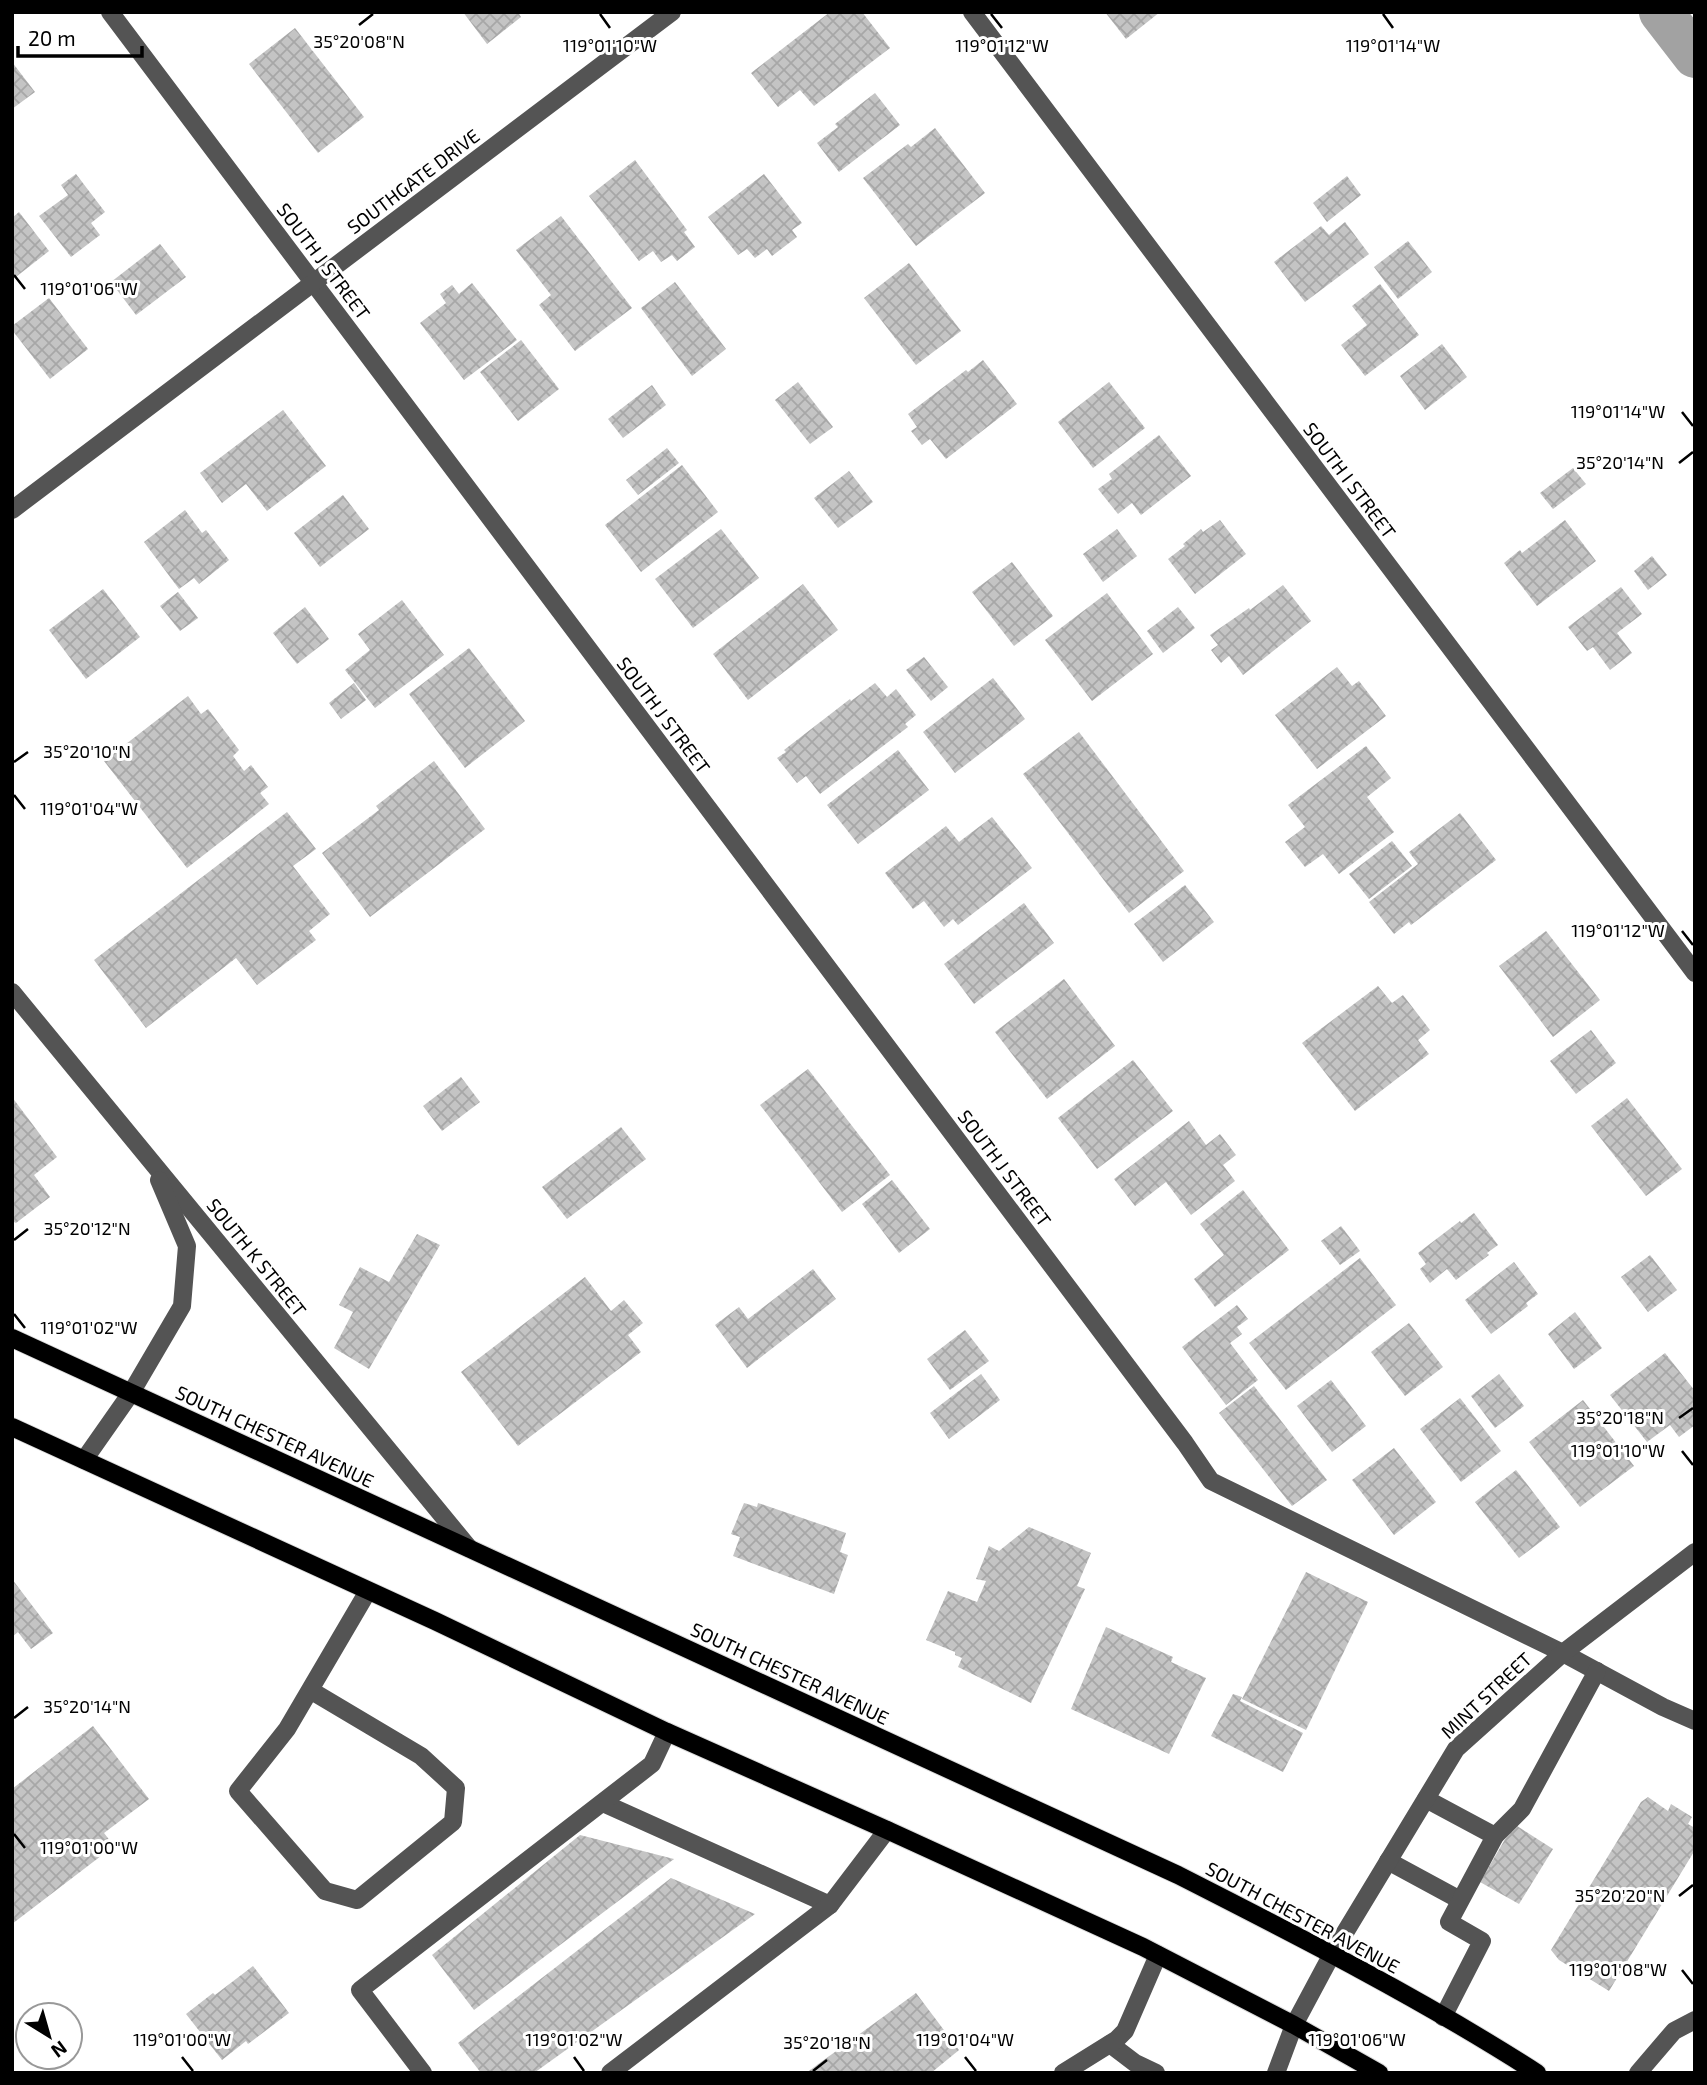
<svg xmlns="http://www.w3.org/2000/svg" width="1707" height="2085" font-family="'Exo 2',sans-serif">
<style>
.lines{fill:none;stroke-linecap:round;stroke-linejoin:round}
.canal{stroke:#a2a2a2;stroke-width:44}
.building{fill:url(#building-cross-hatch)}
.major-casing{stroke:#dbdbdb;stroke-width:20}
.minor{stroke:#545454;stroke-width:18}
.major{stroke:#000;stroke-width:18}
.ticks{fill:none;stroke:#000;stroke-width:2.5}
.labels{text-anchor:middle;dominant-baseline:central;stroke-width:6;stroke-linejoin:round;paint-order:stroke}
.street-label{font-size:19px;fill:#000;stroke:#fff}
.ticks-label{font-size:18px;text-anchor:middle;fill:#000;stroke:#fff;stroke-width:6;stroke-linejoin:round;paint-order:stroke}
</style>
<defs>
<pattern id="building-cross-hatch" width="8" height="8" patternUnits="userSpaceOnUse" patternTransform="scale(1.75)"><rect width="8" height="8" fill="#c4c4c4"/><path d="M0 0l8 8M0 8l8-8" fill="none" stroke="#a7a7a7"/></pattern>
</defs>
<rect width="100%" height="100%" fill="#fff"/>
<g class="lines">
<!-- canal -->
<path class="canal" d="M1661,12L1695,56"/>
</g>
<!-- building -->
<g class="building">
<path d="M463,12H518L521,17L487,44Z"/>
<path d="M830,12H862L890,48L814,106L800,90L778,107L751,73Z"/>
<path d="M1105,12H1160L1126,39Z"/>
<path d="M295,28L364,117L318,153L249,64Z"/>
<path d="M12,62L35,92L12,109Z"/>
<path d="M875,93L900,125L839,172L817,143L838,127L835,124Z"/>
<path d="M935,128L985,193L916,246L863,178L908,144L911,147Z"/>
<path d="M635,160L687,230L684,232L695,247L677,261L672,255L661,262L653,251L639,261L589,196Z"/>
<path d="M76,174L105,212L91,223L100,235L71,257L39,216L68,195L61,185Z"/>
<path d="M764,174L802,223L792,230L797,237L772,256L767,249L755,258L747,249L738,255L708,217Z"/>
<path d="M1347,176L1361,195L1327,222L1313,203Z"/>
<path d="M19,212L49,251L12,280V218Z"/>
<path d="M561,216L632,308L575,351L539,305L551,295L516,250Z"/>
<path d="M1345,222L1369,254L1305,302L1274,262L1321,226L1329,235Z"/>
<path d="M1408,241L1432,272L1398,299L1374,267Z"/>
<path d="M160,244L186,277L136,315L111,282Z"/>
<path d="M909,263L961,331L916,365L864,298Z"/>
<path d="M675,282L726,349L692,376L641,308Z"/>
<path d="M472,283L517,340L464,380L420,323L446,303L440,294L452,285L459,294Z"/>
<path d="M1380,284L1419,335L1365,376L1341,345L1367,325L1352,306Z"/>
<path d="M49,298L88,349L50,379L12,330V326Z"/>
<path d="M521,340L559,389L518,421L480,372Z"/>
<path d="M1442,344L1467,377L1425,410L1400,376Z"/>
<path d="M983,360L1017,404L946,459L930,439L922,445L911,431L917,427L908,414L966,370L968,372Z"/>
<path d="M798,382L833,427L810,444L775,400Z"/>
<path d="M1109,382L1145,428L1093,468L1058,422Z"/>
<path d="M652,385L666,405L623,438L608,419Z"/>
<path d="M283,410L326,466L267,511L246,484L222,503L200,473Z"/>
<path d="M1159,435L1191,476L1141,515L1132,503L1118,514L1098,489L1112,479L1109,474Z"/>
<path d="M667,448L679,463L638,495L626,480Z"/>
<path d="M682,465L718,512L641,572L605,525Z"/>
<path d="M1573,468L1586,484L1553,509L1540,493Z"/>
<path d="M849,471L873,502L838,528L814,498Z"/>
<path d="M343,495L369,529L320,567L294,533Z"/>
<path d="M185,510L202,533L206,530L229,560L199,584L194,578L179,589L144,542Z"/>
<path d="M1220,520L1246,554L1195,594L1168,559L1185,546L1183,544L1201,529L1203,532Z"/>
<path d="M1565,520L1596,561L1537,606L1504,563L1520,550L1522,553Z"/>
<path d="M721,529L759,578L693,628L655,579Z"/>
<path d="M1117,529L1137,556L1103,582L1083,554Z"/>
<path d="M1652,556L1667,575L1648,590L1634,571Z"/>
<path d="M1012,562L1053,616L1014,646L972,592Z"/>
<path d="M803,584L838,630L748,700L713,654Z"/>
<path d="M1283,585L1311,621L1243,675L1229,656L1221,663L1211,650L1218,645L1210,635L1249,608L1250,610Z"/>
<path d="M1621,587L1642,614L1617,633L1632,653L1610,670L1593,647L1587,651L1568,627Z"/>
<path d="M103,589L140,637L86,679L49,630Z"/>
<path d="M178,592L198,618L180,631L160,606Z"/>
<path d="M1107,593L1153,654L1092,701L1045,640Z"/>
<path d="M402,600L444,655L375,708L345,670L370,650L358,634Z"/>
<path d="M305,607L329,639L297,664L273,633Z"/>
<path d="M1178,607L1195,628L1163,653L1147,631Z"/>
<path d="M469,648L525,721L465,768L409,694Z"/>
<path d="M924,657L948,687L931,701L906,670Z"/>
<path d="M1337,667L1352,686L1359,681L1386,716L1317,769L1275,715Z"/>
<path d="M993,678L1025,719L955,773L923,732Z"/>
<path d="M354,683L366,700L341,719L329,703Z"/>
<path d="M875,683L887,697L896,689L916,715L905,724L908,727L820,794L806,776L797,783L777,758L786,752L784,750L850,699L851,701Z"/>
<path d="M188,696L201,714L208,709L239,750L233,756L244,771L251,765L268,787L260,793L269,804L187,868L104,761Z"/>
<path d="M1079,732L1184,871L1129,913L1023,774Z"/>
<path d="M1366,746L1391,778L1367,797L1394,832L1339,874L1323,854L1305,867L1285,842L1305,827L1288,805Z"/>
<path d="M898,750L929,790L858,844L827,805Z"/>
<path d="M434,761L485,829L370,917L322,853L379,810L376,806Z"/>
<path d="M287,812L316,849L293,866L330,914L309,931L316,940L257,985L236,958L146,1028L94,960Z"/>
<path d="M1460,813L1496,860L1411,925L1409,922L1394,934L1369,902L1418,864L1409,852Z"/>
<path d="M992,817L1032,868L958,925L953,919L944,927L924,901L913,909L885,873L946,826L959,842Z"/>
<path d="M1392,841L1412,866L1369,899L1349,874Z"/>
<path d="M1185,885L1214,922L1163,962L1134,924Z"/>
<path d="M1024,903L1054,943L974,1004L944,964Z"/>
<path d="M1546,931L1600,1000L1553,1037L1499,966Z"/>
<path d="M1064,979L1115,1046L1047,1099L995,1032Z"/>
<path d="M1378,986L1392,1003L1403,995L1430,1030L1418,1040L1429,1054L1355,1111L1302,1043Z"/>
<path d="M1591,1030L1616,1063L1576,1094L1550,1061Z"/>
<path d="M1133,1060L1173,1111L1097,1169L1058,1118Z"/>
<path d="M808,1069L890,1175L842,1212L760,1105Z"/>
<path d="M461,1077L480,1102L442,1131L423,1106Z"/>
<path d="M12,1097L57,1157L34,1175L50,1197L16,1223L12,1221Z"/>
<path d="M1627,1098L1682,1169L1646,1196L1591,1126Z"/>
<path d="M1189,1121L1206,1145L1220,1134L1236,1155L1223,1165L1235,1181L1191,1215L1166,1182L1135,1206L1114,1179Z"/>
<path d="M621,1127L646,1159L567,1219L542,1187Z"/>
<path d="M892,1180L930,1229L899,1253L862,1204Z"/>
<path d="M1243,1190L1289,1250L1215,1307L1194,1279L1224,1255L1200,1224Z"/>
<path d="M1474,1213L1498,1245L1487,1253L1489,1255L1456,1280L1447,1269L1430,1283L1420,1269L1426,1264L1418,1253L1460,1221L1461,1223Z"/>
<path d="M1341,1226L1360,1251L1340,1265L1321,1241Z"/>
<path d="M417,1234L440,1245L369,1369L334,1348L353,1312L339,1305L360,1267L389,1282Z"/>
<path d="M1650,1255L1677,1290L1648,1312L1621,1277Z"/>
<path d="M1360,1258L1396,1305L1286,1390L1249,1343Z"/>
<path d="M1514,1262L1538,1294L1526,1303L1528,1306L1491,1334L1465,1300Z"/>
<path d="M813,1269L836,1299L747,1368L715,1325L739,1307L748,1319Z"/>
<path d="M585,1277L611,1311L624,1300L643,1323L628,1335L641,1352L518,1446L461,1372Z"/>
<path d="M1237,1305L1248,1319L1237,1327L1242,1334L1230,1343L1258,1380L1226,1405L1182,1347Z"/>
<path d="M1575,1312L1602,1348L1574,1369L1548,1334Z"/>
<path d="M1409,1323L1443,1367L1405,1396L1371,1352Z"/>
<path d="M965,1330L989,1361L950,1390L927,1359Z"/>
<path d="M1665,1353L1695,1391V1425L1679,1437L1670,1425L1647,1442L1610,1395Z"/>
<path d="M981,1374L1000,1400L949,1439L930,1413Z"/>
<path d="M1499,1374L1524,1406L1495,1428L1471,1396Z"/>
<path d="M1331,1380L1366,1426L1332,1452L1297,1406Z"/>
<path d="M1254,1386L1327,1480L1292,1506L1219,1413Z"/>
<path d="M1460,1398L1501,1451L1461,1482L1420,1429Z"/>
<path d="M1583,1400L1634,1466L1580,1507L1529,1442Z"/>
<path d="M1394,1448L1436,1502L1394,1535L1352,1480Z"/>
<path d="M1516,1470L1560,1527L1519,1558L1475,1502Z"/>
<path d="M744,1503L757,1507L758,1503L846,1533L840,1552L848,1555L834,1594L733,1556L740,1537L731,1534Z"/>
<path d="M1029,1527L1091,1553L1077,1586L1085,1589L1031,1703L958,1667L962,1658L955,1655V1652L926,1640L948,1591L977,1602L986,1581L976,1579L989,1546L999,1551Z"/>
<path d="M1306,1572L1368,1602L1306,1730L1242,1699Z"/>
<path d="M12,1579L53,1633L31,1649L18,1632L12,1637Z"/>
<path d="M1106,1627L1173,1657L1171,1662L1206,1678L1169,1754L1071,1709Z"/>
<path d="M1233,1694L1242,1697L1240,1701L1303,1733L1283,1772L1211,1736Z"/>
<path d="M93,1726L149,1799L104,1833L114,1846L12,1924V1789Z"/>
<path d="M1648,1797L1668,1811L1671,1804L1692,1817L1688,1824L1695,1828V1850L1609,1991L1559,1960L1551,1950L1641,1802Z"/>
<path d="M1514,1824L1553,1849L1519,1904L1480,1882Z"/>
<path d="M580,1835L674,1859L474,2010L432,1955Z"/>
<path d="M671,1878L755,1914L534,2073H481L458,2043Z"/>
<path d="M253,1966L289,2013L248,2044L246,2041L222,2060L186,2014L213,1993L215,1995Z"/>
<path d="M916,1993L959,2050L931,2073H806Z"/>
</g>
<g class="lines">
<!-- major casing -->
<g class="major-casing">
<g id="major">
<path d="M12,1338L1178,1875C1300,1937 1422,1999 1537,2073"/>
<path d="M12,1427L435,1621L667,1732L887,1830L1143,1947L1294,2025L1379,2073"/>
</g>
</g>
<!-- minor -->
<g class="minor">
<path d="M110,12L1185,1443L1211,1481L1563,1653L1663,1707L1695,1721"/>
<path d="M972,12L1695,973"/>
<path d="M12,510L672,12"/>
<path d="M12,992L469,1548"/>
<path d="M84,1460L131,1393L182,1306L187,1246L159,1180"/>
<path d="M310,1690L421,1756L456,1788L453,1822L357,1900L325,1891L238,1791L287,1729L368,1591"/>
<path d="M1426,1799L1495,1836"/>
<path d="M603,1803L830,1905"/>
<path d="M1388,1861L1460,1900"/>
<path d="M1443,2017L1482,1941L1449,1922L1495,1836L1522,1809L1597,1671"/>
<path d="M1110,2044L1135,2063L1156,2073"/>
<path d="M423,2073L360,1990L652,1764L667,1732"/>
<path d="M610,2073L830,1905L887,1830"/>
<path d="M1063,2073L1116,2040L1125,2031L1158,1955"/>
<path d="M1276,2073L1294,2025L1332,1954L1456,1749L1563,1653L1695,1552"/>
<path d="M1638,2073L1674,2031L1695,2020"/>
</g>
<!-- major -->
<use href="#major" class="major"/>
</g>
<!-- ticks -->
<path class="ticks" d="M600,14L610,28M991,14L1002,28M1383,14L1393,28M359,25L373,14M14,275L25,289M1682,412L1693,426M1679,463L1693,452M14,762L28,752M14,795L25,809M1682,931L1693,945M14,1240L28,1229M14,1314L25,1328M1679,1418L1693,1408M1682,1451L1693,1465M14,1718L28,1707M14,1834L25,1848M1679,1896L1693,1885M1682,1970L1693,1984M182,2057L193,2071M574,2057L584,2071M965,2057L976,2071M1357,2057L1367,2071M813,2071L827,2060"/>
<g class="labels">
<!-- street labels -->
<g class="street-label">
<text transform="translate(413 181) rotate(-37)">SOUTHGATE DRIVE</text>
<text transform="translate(324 261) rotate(53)">SOUTH J STREET</text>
<text transform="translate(1350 480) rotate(53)">SOUTH I STREET</text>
<text transform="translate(664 715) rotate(53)">SOUTH J STREET</text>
<text transform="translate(1005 1168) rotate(53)">SOUTH J STREET</text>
<text transform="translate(257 1257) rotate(51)">SOUTH K STREET</text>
<text transform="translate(275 1436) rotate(25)">SOUTH CHESTER AVENUE</text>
<text transform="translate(790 1673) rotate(25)">SOUTH CHESTER AVENUE</text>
<text transform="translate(1486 1695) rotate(-43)">MINT STREET</text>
<text transform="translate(1303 1917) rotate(28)">SOUTH CHESTER AVENUE</text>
</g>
</g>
<g class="ticks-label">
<text x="359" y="48">35°20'08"N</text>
<text x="1002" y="52">119°01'12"W</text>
<text x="1393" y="52">119°01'14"W</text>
<text x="610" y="52">119°01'10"W</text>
<text x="89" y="295">119°01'06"W</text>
<text x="1618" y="418">119°01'14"W</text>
<text x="1620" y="469">35°20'14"N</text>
<text x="87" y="758">35°20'10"N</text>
<text x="89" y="815">119°01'04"W</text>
<text x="1618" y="937">119°01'12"W</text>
<text x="87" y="1235">35°20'12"N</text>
<text x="89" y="1334">119°01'02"W</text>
<text x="1620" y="1424">35°20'18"N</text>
<text x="1618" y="1457">119°01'10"W</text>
<text x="87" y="1713">35°20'14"N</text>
<text x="89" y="1854">119°01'00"W</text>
<text x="1620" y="1902">35°20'20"N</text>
<text x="1618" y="1976">119°01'08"W</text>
<text x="182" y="2046">119°01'00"W</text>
<text x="574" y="2046">119°01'02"W</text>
<text x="965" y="2046">119°01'04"W</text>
<text x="1357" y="2046">119°01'06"W</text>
<text x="827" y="2049">35°20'18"N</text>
</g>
<!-- border -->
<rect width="1707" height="2085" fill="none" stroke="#000000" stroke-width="28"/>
<!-- north arrow -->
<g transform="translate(49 2036) rotate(143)"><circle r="33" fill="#ffffff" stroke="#999999" stroke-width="2"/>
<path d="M0-5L12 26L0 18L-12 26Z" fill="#000000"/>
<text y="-10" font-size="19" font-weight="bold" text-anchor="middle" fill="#000000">N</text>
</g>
<!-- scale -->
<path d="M18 46v10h124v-10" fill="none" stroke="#000000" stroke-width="3.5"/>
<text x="28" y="46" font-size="21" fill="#000000" stroke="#ffffff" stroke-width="5" paint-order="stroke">20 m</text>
</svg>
